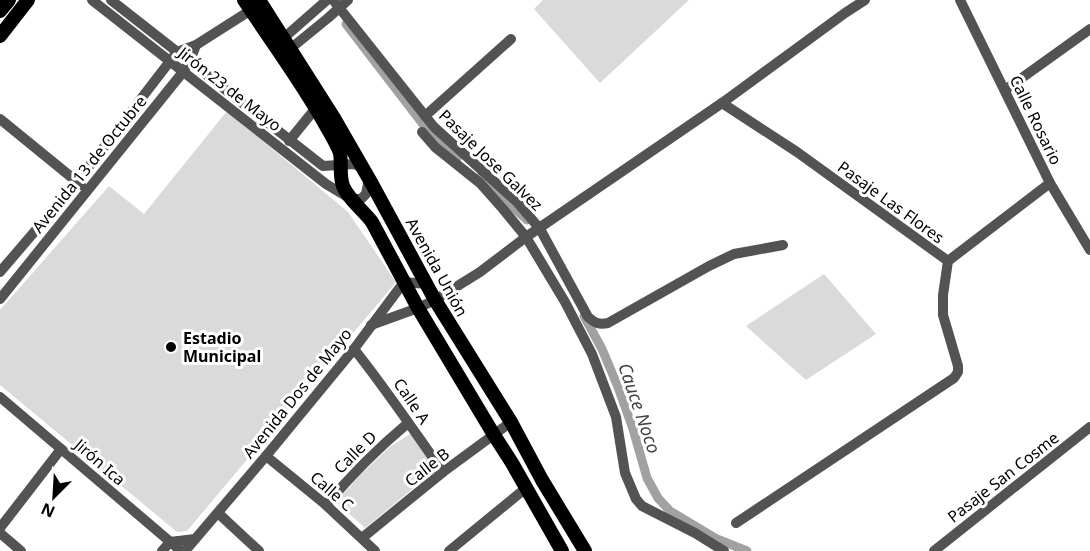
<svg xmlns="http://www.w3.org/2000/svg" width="1090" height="551" font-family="'Noto Sans',sans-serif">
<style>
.green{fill:#dadada}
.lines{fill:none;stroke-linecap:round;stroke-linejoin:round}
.canal{stroke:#a1a1a1;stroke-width:9}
.minor{stroke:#535353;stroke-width:10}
.major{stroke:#000;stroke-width:14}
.poi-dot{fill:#000;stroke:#fff;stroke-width:2}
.labels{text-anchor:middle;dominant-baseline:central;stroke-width:6;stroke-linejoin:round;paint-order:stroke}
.street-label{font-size:16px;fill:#000;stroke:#fff}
.poi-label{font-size:16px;font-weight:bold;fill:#000;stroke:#fff;text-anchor:start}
.water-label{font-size:18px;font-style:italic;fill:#424242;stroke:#fff}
</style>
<rect width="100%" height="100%" fill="#fff"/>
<!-- green -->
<g class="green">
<path d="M543,0H689L600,83L534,9Z"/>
<path d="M227,111L348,212L396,282L187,531L177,532L0,385V310L109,186L144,214Z"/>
<path d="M824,274L876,334L806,380L746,326Z"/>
<path d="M412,433L438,468L365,528L336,502L362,473L391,446Z"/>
</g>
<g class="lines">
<!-- canal -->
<g class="canal">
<path d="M346,24L429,132L457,159"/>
<path d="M480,177L527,220"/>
<path d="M584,316L602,349L618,387L633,429L647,478L658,498L670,511L717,539L747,551"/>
</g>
<!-- minor -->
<g class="minor">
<path d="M92,0L326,184L351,199H361L366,194L369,179"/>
<path d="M111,0L323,166L354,164L363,168"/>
<path d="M333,0L434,127L517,202L540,229L588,317C595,323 599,325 608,323L709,266L734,254L783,245"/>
<path d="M960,0L1050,183L1090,250"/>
<path d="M278,43L327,0"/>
<path d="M284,52L290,49L328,18L348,0"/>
<path d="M1005,90L1090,29"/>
<path d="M722,103L797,152L948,261L943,295V315L958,366V372L954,378L736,523"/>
<path d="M425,116L511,39"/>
<path d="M0,119L81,185"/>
<path d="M422,132L435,147L480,183L503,209L526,237L565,302L592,354L616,417L625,473L636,499L642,506L695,533L724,551"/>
<path d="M289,141L315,109"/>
<path d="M948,261L1050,183"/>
<path d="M0,272L77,182L177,52L196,45L251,10"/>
<path d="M0,299L183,72L190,61L196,45"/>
<path d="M371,325L418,308L435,300L480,272L526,237L722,103L845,13L865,0"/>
<path d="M354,349C386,389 414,431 443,472"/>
<path d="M0,397L181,551"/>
<path d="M266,456L326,505L375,551"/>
<path d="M326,505C352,474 377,449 408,423"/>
<path d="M218,513L259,551"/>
<path d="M0,528L61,449"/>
<path d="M0,533L21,551"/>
<path d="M362,538L443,472L511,422"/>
<path d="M162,551L170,542L195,539"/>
<path d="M185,551L266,456L354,349L404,282L427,284"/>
<path d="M449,551L526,488"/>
<path d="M934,551L1090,427"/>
</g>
<!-- major -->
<g class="major">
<path d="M244,0C271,41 301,81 325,124C330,133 337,144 340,153C342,164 339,175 343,186C348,199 363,210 372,222L418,308L494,435L512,463L562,551"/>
<path d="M259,0L334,118L372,184L435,300L511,422L542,480L585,551"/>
<path d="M0,11L9,0"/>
<path d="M0,36L28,0"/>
</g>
</g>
<!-- markers -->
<circle class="poi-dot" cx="171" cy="347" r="6"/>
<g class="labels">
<!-- street labels -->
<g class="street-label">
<text transform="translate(230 89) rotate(38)">Jirón 23 de Mayo</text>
<text transform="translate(1036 120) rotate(64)">Calle Rosario</text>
<text transform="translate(491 160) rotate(44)">Pasaje Jose Galvez</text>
<text transform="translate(89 164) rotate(-51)">Avenida 13 de Octubre</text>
<text transform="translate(891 202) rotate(36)">Pasaje Las Flores</text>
<text transform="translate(437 267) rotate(61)">Avenida Unión</text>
<text transform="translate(297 393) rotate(-51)">Avenida Dos de Mayo</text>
<text transform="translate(412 401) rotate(56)">Calle A</text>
<text transform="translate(355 452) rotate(-45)">Calle D</text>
<text transform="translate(100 462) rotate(41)">Jirón Ica</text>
<text transform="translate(427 467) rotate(-38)">Calle B</text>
<text transform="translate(1003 477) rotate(-38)">Pasaje San Cosme</text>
<text transform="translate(332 491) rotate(41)">Calle C</text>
</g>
<!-- poi labels -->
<g class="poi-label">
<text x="183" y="338">Estadio<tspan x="183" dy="18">Municipal</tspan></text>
</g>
<!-- water labels -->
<g class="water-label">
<text transform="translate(640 408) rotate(71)">Cauce Noco</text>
</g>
</g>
<!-- north arrow -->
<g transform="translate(54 497) rotate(204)" stroke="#ffffff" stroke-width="4.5" paint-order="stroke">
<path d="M0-4.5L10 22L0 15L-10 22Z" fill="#000000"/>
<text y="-9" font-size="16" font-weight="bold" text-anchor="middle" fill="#000000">N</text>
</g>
</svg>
